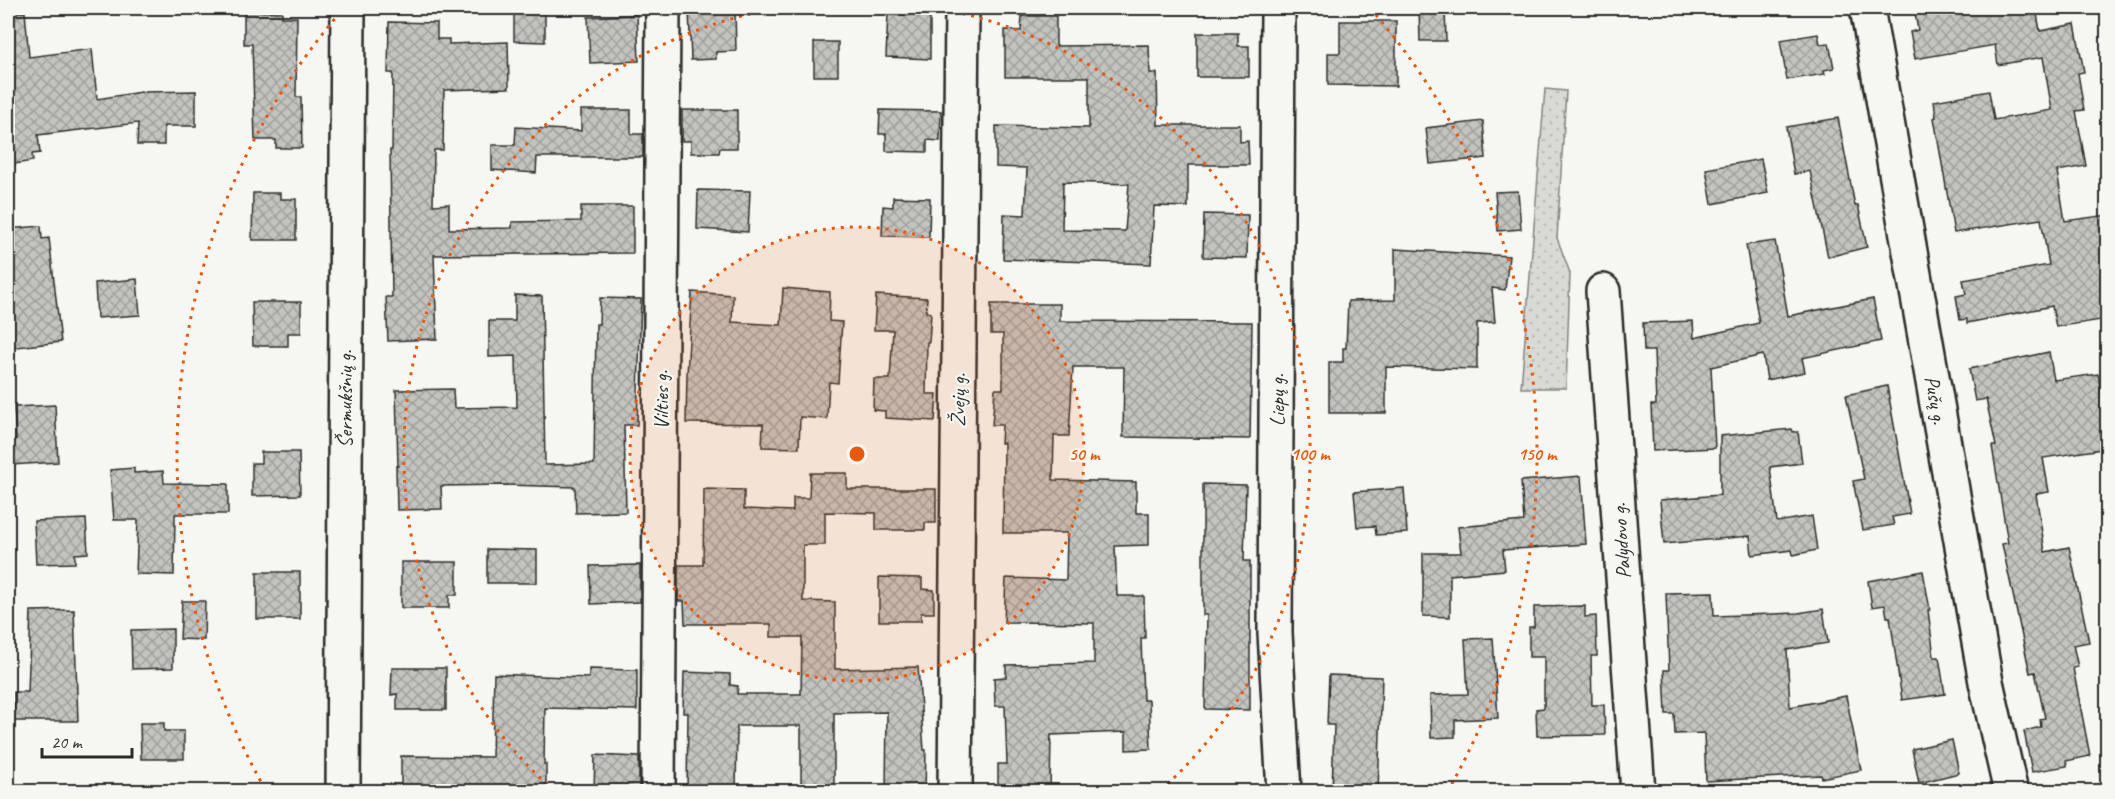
<svg xmlns="http://www.w3.org/2000/svg" width="2115" height="799" font-family="Caveat,sans-serif">
<style>
.grass{fill:url(#grass-dots);stroke:#828280;stroke-width:1.5}
.building{fill:url(#building-cross-hatch);stroke:#2b2b2b;stroke-width:1.5;fill-rule:evenodd}
.lines{fill:none;stroke-linecap:round;stroke-linejoin:round}
.minor-casing{stroke:#2b2b2b;stroke-width:38}
.minor{stroke:#f6f6f2;stroke-width:33}
.ring{fill:none;stroke:#e8590c;stroke-width:3;stroke-dasharray:3 6}
.labels{text-anchor:middle;dominant-baseline:central;stroke-width:4.5;stroke-linejoin:round;paint-order:stroke}
.street-label{font-size:21px;fill:#2b2b2b;stroke:#f6f6f2}
.centre{fill:#e8590c;stroke:#f6f6f2;stroke-width:3}
.ring-label{font-size:18px;text-anchor:middle;font-weight:bold;fill:#e8590c;stroke:#f6f6f2;stroke-width:4.5;stroke-linejoin:round;paint-order:stroke}
</style>
<defs>
<pattern id="grass-dots" width="8" height="8" patternUnits="userSpaceOnUse" patternTransform="scale(1.5)"><rect width="8" height="8" fill="#d9d9d5"/><path d="M2 2h.1M6 6h.1" fill="none" stroke="#babab7" stroke-width="1.8" stroke-linecap="round"/></pattern>
<pattern id="building-cross-hatch" width="8" height="8" patternUnits="userSpaceOnUse" patternTransform="scale(1.5)"><rect width="8" height="8" fill="#c3c3c0"/><path d="M0 0l8 8M0 8l8-8" fill="none" stroke="#9f9f9c"/></pattern>
</defs>
<rect width="100%" height="100%" fill="#f6f6f2"/>
<filter id="ink" filterUnits="userSpaceOnUse"><feTurbulence type="fractalNoise" baseFrequency=".0167" numOctaves="2"/><feDisplacementMap in="SourceGraphic" scale="12" xChannelSelector="R" yChannelSelector="G"/><feConvolveMatrix kernelMatrix="1 2 1 2 8 2 1 2 1" color-interpolation-filters="sRGB"/></filter>
<g filter="url(#ink)">
<!-- grass -->
<path class="grass" d="M1545,89L1566,91L1557,238L1570,273L1566,388H1521Z"/>
<!-- building -->
<g class="building">
<path d="M514,8H545V42L514,41Z"/>
<path d="M1419,8H1445L1446,41H1420Z"/>
<path d="M1943,8H2036L2040,31L2075,24L2084,72L2078,73L2084,110L2076,111L2086,166L2057,171L2065,221L2108,215V279L2101,280L2108,319L2056,327L2052,306L1967,323V319L1960,320L1956,296L1966,294L1963,280L2049,265L2041,219L1954,233L1934,118L1936,117L1934,101L1989,91L1994,120L2052,110L2043,57L1998,65L1995,45L1915,59L1910,32L1918,30L1915,13Z"/>
<path d="M735,9L736,51L716,52V59L691,60L689,10Z"/>
<path d="M244,11L282,12V17H297L296,97H301L302,148H276V140H255L252,44H244Z"/>
<path d="M8,12H25L29,57L92,49L97,99L141,92L196,91V126H164V145H137L138,123L38,135L40,153L32,154L33,161L8,165Z"/>
<path d="M888,14L930,15V59L886,57Z"/>
<path d="M637,15L639,61L590,63L588,17Z"/>
<path d="M1022,16H1056V46L1149,45L1150,73H1157L1158,125H1240V142L1248,141L1249,165H1188V207L1154,206L1151,264L1003,259L1004,214L1025,215L1027,168L996,167V126L1089,128V77H1005V30L1021,31ZM1063,182L1129,184L1125,231L1062,230Z"/>
<path d="M1340,21H1396V86L1328,85V53H1340Z"/>
<path d="M389,22L437,23V39H449V44L508,42L509,88L444,90L443,150H434L433,205L449,204V229L512,228V222L581,221V206H633V253L434,255L437,339L388,341L386,297H392L390,150H392L393,73H388Z"/>
<path d="M1197,33H1238V46H1249V77H1197Z"/>
<path d="M1818,34L1820,44L1829,43L1834,68L1824,70L1825,74L1787,80L1780,40Z"/>
<rect x="814" y="42" width="24" height="34"/>
<path d="M581,110H631V134H643V157H537L536,173L492,170V145H515L516,127L581,131Z"/>
<path d="M682,110H737V148H720L719,153H691V141H682Z"/>
<path d="M880,110L941,111L940,141L927,140V152L886,151V134H879Z"/>
<path d="M1838,118L1855,206L1858,205L1867,247L1828,257L1810,171L1794,174L1786,127Z"/>
<path d="M1483,121L1486,158L1430,164L1426,128Z"/>
<path d="M1761,159L1768,193L1712,204L1706,169Z"/>
<path d="M698,190L750,191L748,232L697,229Z"/>
<path d="M1518,191L1521,229L1498,231L1495,192Z"/>
<path d="M253,193H280V199H296V240H252Z"/>
<path d="M893,197L930,198L929,237L882,236L883,206L893,207Z"/>
<path d="M1204,214L1248,215L1247,258L1203,257Z"/>
<path d="M41,226L42,239L49,238L61,342L8,348V229Z"/>
<path d="M1775,241L1788,316L1873,299L1881,341L1802,358L1805,372L1767,380L1763,355L1711,367L1715,448L1653,451L1651,405H1656L1654,351H1644L1643,323L1693,321L1694,338L1759,323L1746,245Z"/>
<path d="M1395,249L1509,256L1505,290L1492,288L1495,322L1477,323V369L1386,367V413H1329V362H1343V348H1346L1348,301L1395,300Z"/>
<path d="M137,279L140,315L97,318L95,283Z"/>
<path d="M783,288L830,292L829,321L842,322L838,383L829,382L827,419L800,417L799,448L762,447L763,424L686,423L687,374L692,292L733,295L732,322L781,325Z"/>
<path d="M515,295L542,296L545,465L594,464L596,324H599L600,298L641,299L637,425H624L626,512L576,513L575,487L505,485L441,486L442,509L397,510L396,466H398L396,390L453,389L454,408L517,407L516,356L489,357V321H515Z"/>
<path d="M876,295L927,298L926,312L931,313L929,342H927L926,394H937L935,421L885,418V411L873,410L874,379H890L893,330H874Z"/>
<path d="M252,302H301V333H288V346H253Z"/>
<path d="M991,304H1060V321L1252,322L1250,439L1123,437L1124,367H1073L1069,436H1054L1053,480L1136,482V513H1149V545L1115,546L1117,596H1144L1145,638H1141L1143,700H1149L1151,749L1126,750V732L1051,735L1050,792H1015V789H998V764H1007L1005,706H995L994,678L1006,677V665L1094,663V623L1004,622L1006,578L1066,580L1067,533H1003L1004,443H1001L1002,425H992L995,389H1003V334H991Z"/>
<path d="M2049,352L2054,380L2098,374L2108,429V448L2043,458L2049,492L2036,494L2045,552L2069,547L2089,642L2073,645L2078,667L2073,668L2090,756L2066,761L2067,766L2032,772L2024,731L2041,727L2040,719L2045,718L2035,672L2030,673L2002,544L2008,543L1992,446H1996L1986,399L1975,401L1969,369Z"/>
<path d="M1887,386L1910,514L1892,517L1894,525L1863,530L1853,481L1864,479L1846,395Z"/>
<path d="M55,405L58,462L11,465L9,440L16,439L14,407Z"/>
<path d="M1792,429L1793,432H1798L1802,463L1770,467L1777,522L1812,516L1817,550L1793,555L1792,550L1752,555L1750,536L1664,544L1660,500L1720,495V436Z"/>
<path d="M261,452H299L300,495L252,496V463H261Z"/>
<path d="M134,468V473L163,471L164,483L228,484V514H175L174,575L136,574L138,520H114L110,470Z"/>
<path d="M810,473H847V489H936V523H925V530H876V513L825,512V545H803V601L835,602V669L918,667L924,750H926L925,790H886L887,712L834,713V792H806V785H801V726H737L736,792H687L688,713H683L684,672L730,674V685L738,686L737,694H801L802,637H771V624H685L684,601H678V565H703L704,489L744,490V509L793,511V498H809Z"/>
<path d="M1581,476L1586,544L1503,550L1505,570L1450,575V617L1423,616V553H1461L1458,527L1524,521L1521,481Z"/>
<path d="M1203,484L1246,485L1244,561H1250V710L1205,709L1207,615H1203Z"/>
<path d="M1404,488L1407,533L1376,535L1375,526L1357,527L1354,492Z"/>
<path d="M86,519L88,553L75,554V563L36,564L34,521Z"/>
<path d="M487,549L537,550V583H487Z"/>
<path d="M401,562H457V595H449V608H401Z"/>
<path d="M640,565V602L591,604L590,566Z"/>
<path d="M1923,571L1930,610H1928L1934,657H1939L1945,694L1902,700L1890,617H1887L1885,605L1872,607L1868,581Z"/>
<rect x="257" y="572" width="43" height="47"/>
<path d="M879,577L922,578V589L934,590V613H921V621H879Z"/>
<path d="M1713,592L1714,616L1798,613L1823,609L1828,643L1787,650L1790,707L1846,696L1861,770L1822,778L1821,775L1706,781L1704,733L1675,734L1674,714H1666L1664,670H1669L1666,593Z"/>
<path d="M182,601H205L204,640L180,639Z"/>
<path d="M1585,606V617L1596,616L1597,656H1591L1592,705H1604L1605,735L1537,736L1536,709L1544,708V657H1529V627H1534V607Z"/>
<path d="M74,610L78,721H14V692H28L31,611Z"/>
<path d="M173,629V668L132,669L131,630Z"/>
<path d="M1493,638L1498,718L1455,720V737L1431,738L1430,695L1468,694L1465,639Z"/>
<path d="M392,668H446V710H397V694L391,695Z"/>
<path d="M589,669L637,670V710L545,708L544,764H546V792H401V756L492,757L494,674L589,678Z"/>
<path d="M1329,675L1382,677L1378,792H1332L1334,725H1327Z"/>
<path d="M140,723H164V731H184V759H141Z"/>
<path d="M1952,740L1959,773L1919,783L1912,749Z"/>
<path d="M595,755L639,757V792H594Z"/>
</g>
<g class="lines">
<!-- minor casing -->
<g class="minor-casing">
<g id="minor">
<path d="M1278,8L1275,633L1284,792"/>
<path d="M1867,8L1986,682L2011,792"/>
<path d="M1603,291L1638,792"/>
<path d="M343,792L348,8"/>
<path d="M658,792L663,8"/>
<path d="M955,792L962,8"/>
</g>
</g>
<!-- minor -->
<use href="#minor" class="minor"/>
</g>
</g>
<!-- distance rings -->
<circle cx="857" cy="454" r="227" fill="#e8590c" fill-opacity=".12"/>
<g class="ring">
<circle cx="857" cy="454" r="227"/>
<path d="M554 791A453 453 0 0 1 778 8M936 8A453 453 0 0 1 1160 791"/>
<path d="M265 789A680 680 0 0 1 344 8M1370 8A680 680 0 0 1 1449 789"/>
</g>
<g class="labels">
<!-- street labels -->
<g class="street-label">
<text transform="translate(345 399) rotate(-90)">Šermukšnių g.</text>
<text transform="translate(661 400) rotate(-90)">Vilties g.</text>
<text transform="translate(958 400) rotate(-89)">Žvejų g.</text>
<text transform="translate(1277 400) rotate(-90)">Liepų g.</text>
<text transform="translate(1936 400) rotate(80)">Pušų g.</text>
<text transform="translate(1621 541) rotate(-94)">Palydovo g.</text>
</g>
</g>
<circle cx="857" cy="454" r="9" class="centre"/>
<g class="ring-label">
<text x="1084" y="460">50 m</text>
<text x="1310" y="460">100 m</text>
<text x="1537" y="460">150 m</text>
</g>
<!-- margin -->
<rect width="2115" height="799" fill="none" stroke="#f6f6f2" stroke-width="30"/>
<rect x="15" y="15" width="2085" height="769" fill="none" stroke="#2b2b2b" stroke-width="2" filter="url(#ink)"/>
<!-- scale -->
<path d="M42 748v9h90v-9" fill="none" stroke="#2b2b2b" stroke-width="3"/>
<text x="51" y="748" font-size="18" fill="#2b2b2b" stroke="#f6f6f2" stroke-width="4.5" paint-order="stroke">20 m</text>
</svg>
